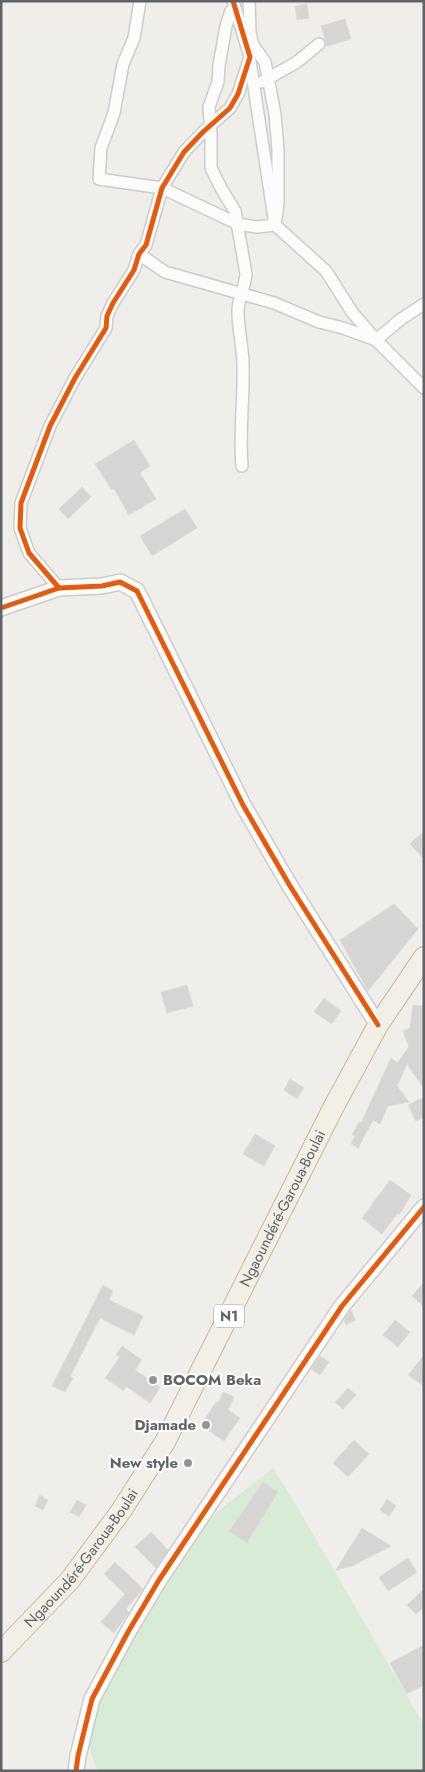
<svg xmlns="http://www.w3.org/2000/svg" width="425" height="1772" font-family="Jost,sans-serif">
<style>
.green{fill:#d8ebd6}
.building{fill:#d6d5d3;stroke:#deddd9}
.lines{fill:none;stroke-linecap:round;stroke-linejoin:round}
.minor-casing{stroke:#cbcccc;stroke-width:14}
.tertiary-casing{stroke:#cbcccc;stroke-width:18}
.trunk-casing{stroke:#c8b996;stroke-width:22}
.minor{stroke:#fdfcfc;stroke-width:11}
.tertiary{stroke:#fdfcfc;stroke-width:15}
.trunk{stroke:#f2f0e6;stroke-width:20}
.cycleway-casing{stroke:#fff;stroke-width:8}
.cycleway{stroke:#e8590c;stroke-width:5}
.poi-dot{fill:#919496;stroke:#fff;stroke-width:2}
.labels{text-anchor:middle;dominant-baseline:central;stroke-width:4;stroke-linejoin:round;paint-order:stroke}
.shield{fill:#fff;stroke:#8f9295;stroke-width:1}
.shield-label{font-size:14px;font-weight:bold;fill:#5f6368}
.street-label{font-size:15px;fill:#5f6368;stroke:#fff}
.poi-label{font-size:15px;font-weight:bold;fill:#5f6368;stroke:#fff;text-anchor:end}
</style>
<rect width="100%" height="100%" fill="#efeeea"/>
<!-- green -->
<path class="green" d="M273,1468L292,1498L424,1725V1771H98L86,1741L106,1672L139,1606L217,1512Z"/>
<!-- building -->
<g class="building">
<path d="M307,4L309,18L297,20L295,6Z"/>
<path d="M345,19L351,39L327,46L321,26Z"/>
<path d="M134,440L150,466L140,473L156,499L129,515L114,489L112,490L95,464Z"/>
<path d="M82,487L91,497L68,519L59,509Z"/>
<path d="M185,509L197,528L152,556L140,536Z"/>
<path d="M424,831V859L410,844Z"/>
<path d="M394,904L418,929L368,991L340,940Z"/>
<path d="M187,985L193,1006L167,1013L161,992Z"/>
<path d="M324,998L341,1011L332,1024L314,1012Z"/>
<path d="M413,1005L424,1006V1089L407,1064L397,1086L409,1102L388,1106L380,1124L373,1120L358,1148L351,1144L355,1136L352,1135L359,1122L361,1123L391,1058L397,1063L409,1047L403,1031L410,1028Z"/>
<path d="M290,1079L304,1088L297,1099L284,1090Z"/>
<path d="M424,1097V1117L416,1121L408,1105Z"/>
<path d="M255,1134L275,1146L264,1166L243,1154Z"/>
<path d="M390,1180L411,1195L399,1215L398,1213L382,1234L362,1218Z"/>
<path d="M424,1282V1307L412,1296Z"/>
<path d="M103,1285L113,1291L109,1300L143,1316L134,1335L100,1318L70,1377L73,1378L65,1392L52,1386Z"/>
<path d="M351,1310L356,1320L346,1325L344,1320Z"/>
<path d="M395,1320L410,1332L398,1347L383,1335Z"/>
<path d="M122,1346L142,1360L135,1370L160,1387L150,1403L126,1386L124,1391L105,1378L120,1357L116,1355Z"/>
<path d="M424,1355V1386L408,1375Z"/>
<path d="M320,1356L329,1362L320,1375L311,1369Z"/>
<path d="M348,1388L356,1395L343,1409L335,1402Z"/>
<path d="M223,1392L234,1397L228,1410L240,1418L224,1441L201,1425L216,1402L218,1403Z"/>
<path d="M354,1440L369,1454L348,1477L333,1463Z"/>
<path d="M263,1482L278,1492L247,1543L229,1531Z"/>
<path d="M40,1495L48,1500L43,1510L35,1506Z"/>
<path d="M387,1499L396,1506L389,1516L380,1510Z"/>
<path d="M77,1500L86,1505L79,1517L70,1512Z"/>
<path d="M362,1528L391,1546L352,1566L336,1570Z"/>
<path d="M151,1532L168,1550L156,1568L135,1547Z"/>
<path d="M408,1558L417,1572L388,1591L379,1577Z"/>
<path d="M115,1562L143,1589L126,1609L129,1612L114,1633L101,1622L125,1594L104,1574Z"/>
<path d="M424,1589V1607L416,1614L407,1605Z"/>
<path d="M424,1645V1685L407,1694L390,1663Z"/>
</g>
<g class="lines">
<!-- minor casing -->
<g class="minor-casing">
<g id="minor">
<path d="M140,1L134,38L123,64L114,113L101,148L99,179L162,188L238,224L257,227L275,225L278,204V150L275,114L265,62L253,45L250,33L249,1"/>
<path d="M235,9L231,11L226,26L219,65L218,82L209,107L211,134V168L222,190L235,211L246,274C245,287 238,298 238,311C238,330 243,347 243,365C244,399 239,433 242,466"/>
<path d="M250,61L275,225L326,271L352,312L376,340L424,388"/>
<path d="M262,82L297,62L319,44"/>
<path d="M139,254L165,272L274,303L319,322L343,328L376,340L401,319L424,304"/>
<path d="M59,588L29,553L20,528L21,503L50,426L75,378L106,328L107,316L113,303L134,270L139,254L146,245L162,188L184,152L203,132L230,108L238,94L250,57L233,1"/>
</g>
</g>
<!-- tertiary casing -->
<g class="tertiary-casing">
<g id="tertiary">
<path d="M1,608L59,588L102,586L120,582L137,591L243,805L290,886L378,1025"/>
<path d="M76,1771L78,1756L92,1699L128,1632L159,1580L342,1306L424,1207"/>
</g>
</g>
<!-- trunk casing -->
<g class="trunk-casing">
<g id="trunk">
<path id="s1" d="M1,1652L70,1580L121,1511L165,1442L333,1108L378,1025L424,957"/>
</g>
</g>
<!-- minor -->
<use href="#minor" class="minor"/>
<!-- tertiary -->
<use href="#tertiary" class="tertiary"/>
<!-- trunk -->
<use href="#trunk" class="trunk"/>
<!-- cycleway casing -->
<g class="cycleway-casing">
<g id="cycleway">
<path d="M59,588L29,553L20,528L21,503L50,426L75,378L106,328L107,316L113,303L134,270L139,254L146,245L162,188L184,152L203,132L230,108L238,94L250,57L233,1"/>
<path d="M1,608L59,588L102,586L120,582L137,591L243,805L290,886L378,1025"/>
<path d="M76,1771L78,1756L92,1699L128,1632L159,1580L342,1306L424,1207"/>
</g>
</g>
<!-- cycleway -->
<use href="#cycleway" class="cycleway"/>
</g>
<!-- markers -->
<g class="poi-dot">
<circle cx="153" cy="1380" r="5"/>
<circle cx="206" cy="1425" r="5"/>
<circle cx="188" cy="1463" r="5"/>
</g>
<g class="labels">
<!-- shield labels -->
<rect class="shield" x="214" y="1304.5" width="30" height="23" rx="4"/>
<g class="shield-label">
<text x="229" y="1316">N1</text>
</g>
<!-- street labels -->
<g class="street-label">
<text stroke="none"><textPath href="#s1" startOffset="529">Ngaoundéré-Garoua-Boulai</textPath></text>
<text stroke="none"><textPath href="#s1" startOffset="124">Ngaoundéré-Garoua-Boulai</textPath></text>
</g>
<!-- poi labels -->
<g class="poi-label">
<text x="163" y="1380" text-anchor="start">BOCOM Beka</text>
<text x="196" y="1425">Djamade</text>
<text x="178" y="1463">New style</text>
</g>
</g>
<!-- border -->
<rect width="425" height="1772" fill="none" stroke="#5f6368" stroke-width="5"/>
</svg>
